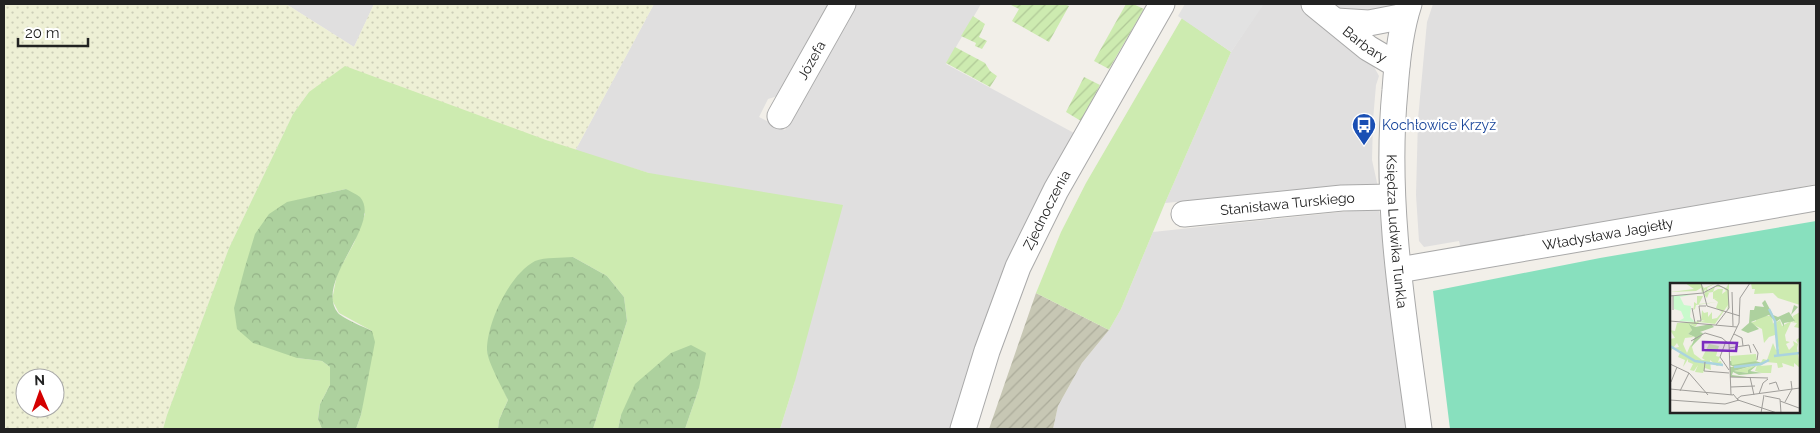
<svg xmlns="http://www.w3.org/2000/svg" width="1820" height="433" font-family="Raleway,sans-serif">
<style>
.residential{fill:#e0dfdf}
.construction{fill:url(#construction-furrows)}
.farmland{fill:url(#farmland-dots);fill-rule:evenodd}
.grass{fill:#cdebb0}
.forest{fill:url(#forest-crowns)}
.garden{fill:url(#garden-furrows)}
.pitch{fill:#88e0be;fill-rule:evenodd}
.parking{fill:#e2e2e2}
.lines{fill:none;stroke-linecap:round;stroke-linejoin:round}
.minor-casing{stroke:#a9a9a9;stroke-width:27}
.minor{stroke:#fff;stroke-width:25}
.labels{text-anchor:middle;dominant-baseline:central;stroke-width:4.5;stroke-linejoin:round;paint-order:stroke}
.street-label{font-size:14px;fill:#222;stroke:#fff}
.transit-label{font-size:14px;fill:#164399;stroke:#fff;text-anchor:start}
.inset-river{fill:none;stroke:#aad3df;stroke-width:2.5}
.inset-road{fill:none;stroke:#9f9d99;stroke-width:1}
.view{fill:#7b2cbf;fill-opacity:0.15;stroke:#7b2cbf;stroke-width:2.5}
.inset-edge{fill:none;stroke:#222;stroke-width:2.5}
</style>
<defs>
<pattern id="construction-furrows" width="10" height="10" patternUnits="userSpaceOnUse" patternTransform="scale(1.25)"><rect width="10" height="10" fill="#c7c7b4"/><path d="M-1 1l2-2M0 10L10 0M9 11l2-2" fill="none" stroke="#abab9a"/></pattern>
<pattern id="farmland-dots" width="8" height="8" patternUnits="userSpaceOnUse" patternTransform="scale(1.25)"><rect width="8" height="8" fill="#eef0d5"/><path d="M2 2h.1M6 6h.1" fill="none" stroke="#ccceb7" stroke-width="1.8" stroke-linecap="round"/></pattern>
<pattern id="forest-crowns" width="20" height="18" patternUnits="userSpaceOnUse" patternTransform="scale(1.25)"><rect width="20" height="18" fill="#add19e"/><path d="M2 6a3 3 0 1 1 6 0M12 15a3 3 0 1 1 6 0" fill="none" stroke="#95b388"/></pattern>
<pattern id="garden-furrows" width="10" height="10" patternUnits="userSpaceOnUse" patternTransform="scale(1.25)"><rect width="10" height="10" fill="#cdebb0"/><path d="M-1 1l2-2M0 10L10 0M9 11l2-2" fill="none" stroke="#b0c997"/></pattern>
</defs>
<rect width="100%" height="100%" fill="#f2efe9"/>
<!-- residential -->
<g class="residential">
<path d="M286,4H374L354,47Z"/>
<path d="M654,4H831L781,95L768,99L759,117L785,130L853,4H981L946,64L1074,133L951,429H780L795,381L649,173L575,151Z"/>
<path d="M1263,4H1300L1373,65L1379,76L1376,85L1373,120L1372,160L1378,187L1349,186L1165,203L1231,52Z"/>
<path d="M1330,4H1395L1390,10L1345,12Z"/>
<path d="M1433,4H1816V184L1461,249L1459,241L1424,247L1419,241L1416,195L1418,119L1427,22Z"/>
<path d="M1379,208L1407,429H1053L1058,406L1082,363L1109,330L1121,309L1153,232Z"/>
</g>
<!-- construction -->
<path class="construction" d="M1036,293L1109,330L1082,363L1058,406L1053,429H989Z"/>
<!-- farmland -->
<path class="farmland" d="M4,4H286L354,47L374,4H654L575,151L546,140L309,92L293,114L229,248L167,415L163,429H4ZM25,378H55V408H25Z"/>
<!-- grass -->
<g class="grass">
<path d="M1182,18L1231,52L1165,203L1121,309L1109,330L1036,293L1061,232L1086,183Z"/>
<path d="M345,66L546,140L649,173L843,205L795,381L780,429H685L699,388L621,415L618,429H593L627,321L624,297L607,276L573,257L487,351L508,400L499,420L498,429H356L361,415L372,331L339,313L332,300L337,274L354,243L365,214L346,189L324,194L297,358L322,361L330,367V385L320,404L318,419L322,429H163L167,415L229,248L293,114L309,92Z"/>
</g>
<!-- forest -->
<g class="forest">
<path d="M346,189C350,191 356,194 360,197C383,224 313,281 338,313C344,319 364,327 372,331L375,342L361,415L356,429H322L318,419L320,404L330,385V367L322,361L297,358L253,343L237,329L234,308L245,267L255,234L269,214L287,202Z"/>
<path d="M573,257L607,276L624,297L627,321L593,429H498L499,420L508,400C503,389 487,361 487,350C487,322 510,274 535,261C545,257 562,258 573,257Z"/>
<path d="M691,345L706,353L699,388L685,429H618L621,415L635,384L671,353Z"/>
</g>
<!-- garden -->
<g class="garden">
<path d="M1009,4H1064L1069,6L1049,42L1012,21L1019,9Z"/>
<path d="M1126,4H1133L1144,9L1109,69L1094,61Z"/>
<path d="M973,16L985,24L979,37L987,41L982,49L975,46L976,43L961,36Z"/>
<path d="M955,47L985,63L990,71L997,76L990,87L946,63Z"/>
<path d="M1084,77L1100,85L1081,121L1066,112Z"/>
</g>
<!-- pitch -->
<path class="pitch" d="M1816,221V429H1450L1433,291L1600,258ZM1671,284H1799V412H1671Z"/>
<!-- parking -->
<path class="parking" d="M1185,4H1264L1231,52L1178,16Z"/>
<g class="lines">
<!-- minor casing -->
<g class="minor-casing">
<g id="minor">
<path id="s1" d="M1314,4L1368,48L1397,65"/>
<path id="s2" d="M1409,4C1400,31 1397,61 1395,90C1384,203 1404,317 1419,429"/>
<path d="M1336,21L1369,23L1405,16"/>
<path id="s3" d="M780,116L843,4"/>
<path id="s4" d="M1184,214L1342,198L1392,197"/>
<path id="s5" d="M1399,270L1816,198"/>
<path id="s6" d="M963,429L987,351L1018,267L1056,190L1162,4"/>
</g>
</g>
<!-- minor -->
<use href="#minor" class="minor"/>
</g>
<!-- icons -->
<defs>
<g id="bus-pin" transform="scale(1.25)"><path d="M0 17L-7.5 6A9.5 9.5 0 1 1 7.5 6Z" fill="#1a4fb4" stroke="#fff"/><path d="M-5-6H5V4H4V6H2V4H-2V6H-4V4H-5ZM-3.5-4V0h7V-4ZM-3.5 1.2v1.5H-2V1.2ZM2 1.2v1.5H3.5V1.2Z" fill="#fff"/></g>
</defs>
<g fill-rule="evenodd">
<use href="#bus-pin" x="1364" y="125"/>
</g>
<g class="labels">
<!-- street labels -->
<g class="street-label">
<text stroke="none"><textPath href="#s1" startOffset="65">Barbary</textPath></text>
<text stroke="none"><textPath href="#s3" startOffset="64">Józefa</textPath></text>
<text stroke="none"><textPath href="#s4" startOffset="104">Stanisława Turskiego</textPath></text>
<text stroke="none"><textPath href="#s6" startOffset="235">Zjednoczenia</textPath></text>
<text stroke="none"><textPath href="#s2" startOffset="229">Księdza Ludwika Tunkla</textPath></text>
<text stroke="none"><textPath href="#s5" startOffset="212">Władysława Jagiełły</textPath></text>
</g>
<!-- transit labels -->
<g class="transit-label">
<text x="1382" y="125">Kochłowice Krzyż</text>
</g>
</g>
<!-- overview -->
<g transform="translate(1670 283)">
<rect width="130" height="130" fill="#f2efe9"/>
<path d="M15,0H34H31L34,5L46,0L37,5L38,8L48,2L56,5L59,0V24L57,27L58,22L45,41L29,39L25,44L20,41L22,47L18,51L24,54L15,55L13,61L17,70L20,63L26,57L22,64L24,71L32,77H35L32,75L39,61L49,63L46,73L50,74L48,79L51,78L52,81L47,83L40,77L41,87L35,85L33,90L25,89L28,82L24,88L20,87L23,81L18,79V76L13,84L15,77L8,74L11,68L4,65L9,64L7,60L0,69V56L5,55L0,47L5,48L7,40L35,38L31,37L32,27L34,30L38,29V34L42,29V36L47,35L52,29L46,25L48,19L26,22L25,26L23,27L24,23H21H24V19L27,21V13H33L29,21L48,19L44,16L48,15L43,16V9L48,6H53L52,11L56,8L53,4H45L43,9L36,10H39L37,15L34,12L36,6L32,10L31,5L26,8L0,9L24,6ZM81,0H130V22L108,15L103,10L84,11L85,6H82ZM130,29L129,45L124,44L127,40L121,39L115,52L116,58L120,59L116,61L119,67L124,62L123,58L128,61L126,57L130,54L127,65L130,85L124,80V84L112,80L113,84L108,85L107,80L96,79L90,83L102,82L101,90H118H92L85,88L87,82L78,90L64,88L90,81L93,76L97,77L103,60L106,67L109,66L105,52L99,54L94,60L92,46L80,40L86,38V33H102L103,41L110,37L112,43L121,38L124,39L123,33Z" fill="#cdebb0"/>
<path d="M95,17L103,32L108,34L119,29L121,32L124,22L128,24L121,32L125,38L114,40V44L110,36L103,41L105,38L99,32L81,39L89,46L78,50L71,47L79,40L80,27H84L85,23L94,24L92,20ZM19,41L25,44L41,41L44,44L30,49L33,50L31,54L21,64L25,54L18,51L22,47ZM82,77L92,80L64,88L78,90V87L87,82L80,88L92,90L69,92L63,89L62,92L77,94H60V84H64L60,82V78Z" fill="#add19e"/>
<path d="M25,11L10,14L14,22L21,23L20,34L25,39L9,38L14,35L11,28L4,26L3,13Z" fill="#c8facc"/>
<path d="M86,71L87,78L62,82L60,73Z" fill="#cdebb0"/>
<path class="inset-river" d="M99,26L105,38L108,72M0,63L25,78L53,82M104,73L130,70M64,84L91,81L99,77"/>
<path class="inset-road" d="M31,0L37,23L70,33M62,9L63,43M33,10L48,2L58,7L59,25L46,42M3,12V27M0,13L33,10M22,25L25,40M0,38L67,44M27,38H31L29,23H36M64,51L72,55L73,63M21,58L35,50L52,55L59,61M56,58L50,74L59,87M83,61L88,70L87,77M59,65L79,62L81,70M35,79L34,88L59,90M0,81L19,90L38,112M60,94L98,95M80,94L84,112M1,99L7,84M99,101L106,99L109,107M61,104L85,103M0,106L63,112M10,108L19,90M63,111L68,117L107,130M89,111L93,100L98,96M61,112L59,61L69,40L70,15L80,0M95,113L110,116L111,130M67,116L71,113L130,105M0,117L55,121L69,117M110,118L129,125M115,119L122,106L121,98M91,130L94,112"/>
<path class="view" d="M33,59L67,60L66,68L33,67Z"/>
<rect width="130" height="130" class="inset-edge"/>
</g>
<!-- border -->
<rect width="1820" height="433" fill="none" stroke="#222222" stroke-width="10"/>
<!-- north arrow -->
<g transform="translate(40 393) rotate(358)"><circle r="24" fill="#ffffff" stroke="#a7a7a7"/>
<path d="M0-4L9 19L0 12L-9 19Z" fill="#d40000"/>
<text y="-8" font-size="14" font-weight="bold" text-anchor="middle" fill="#222222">N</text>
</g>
<!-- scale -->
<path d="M18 38v8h70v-8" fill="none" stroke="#222222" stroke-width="2.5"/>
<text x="25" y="38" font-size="15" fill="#222222" stroke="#ffffff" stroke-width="4" paint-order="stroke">20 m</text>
</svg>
